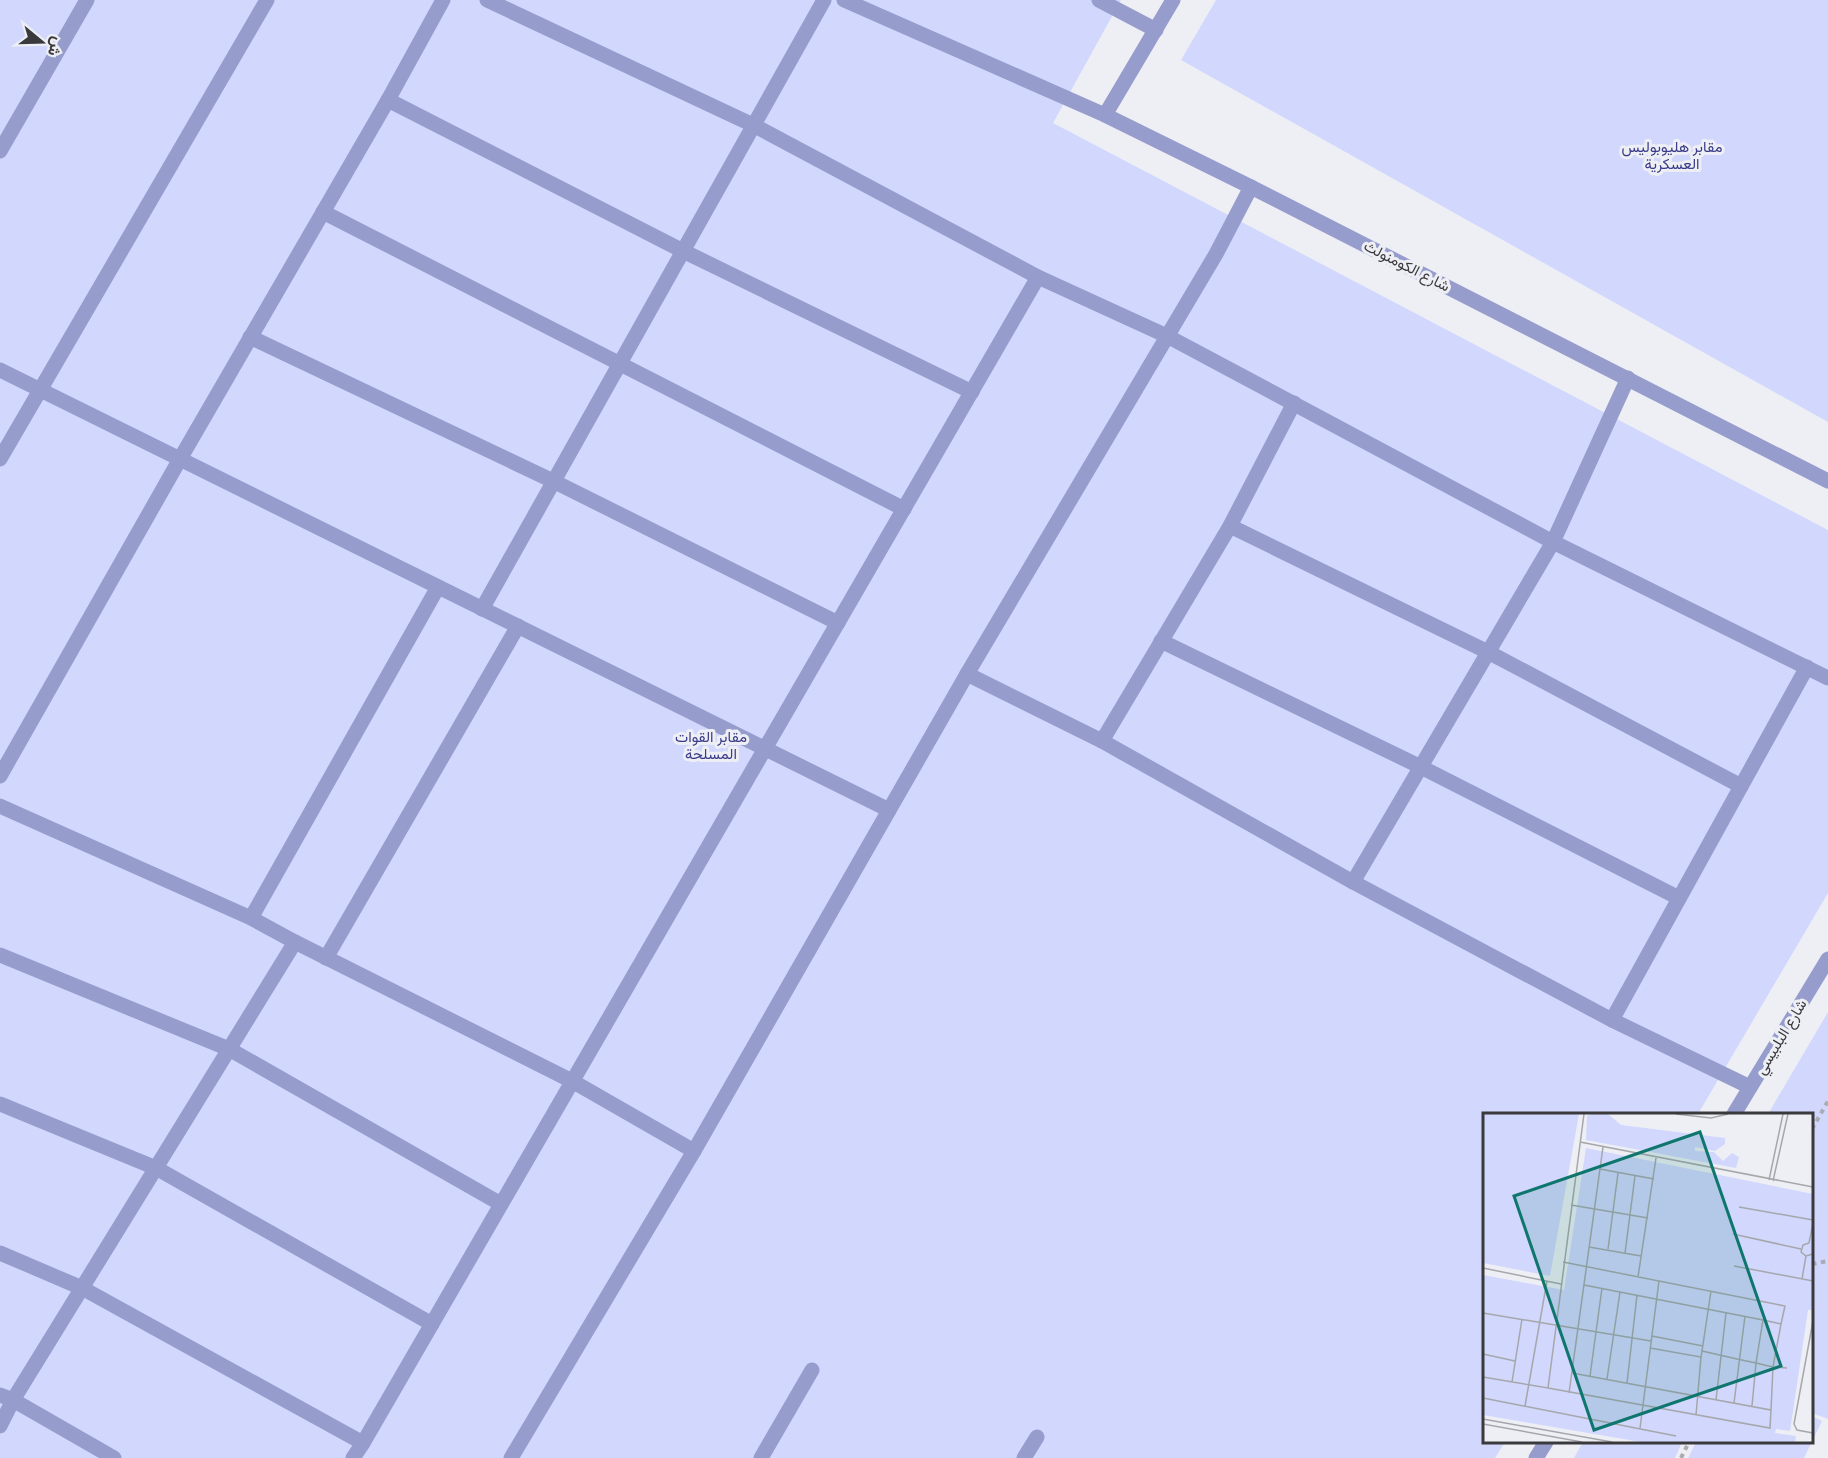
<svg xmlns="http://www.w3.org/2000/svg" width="1828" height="1458" font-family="Roboto,Vazirmatn,sans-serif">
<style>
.green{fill:#d1d7fd}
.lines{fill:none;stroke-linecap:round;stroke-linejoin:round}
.path{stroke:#abacb1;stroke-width:4;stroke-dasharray:4.5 4.5;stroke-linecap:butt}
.service{stroke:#969dcd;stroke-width:15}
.minor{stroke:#969dcd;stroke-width:15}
.labels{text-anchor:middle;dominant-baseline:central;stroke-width:6;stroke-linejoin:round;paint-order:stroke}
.park-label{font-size:15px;fill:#3a3b89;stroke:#eeeff5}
.street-label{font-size:15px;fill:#3a3a3d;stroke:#eeeff5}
.inset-road{fill:none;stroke:#a6a7ab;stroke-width:1.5}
.view{fill:#0f766e;fill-opacity:0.15;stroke:#0f766e;stroke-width:3}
.inset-edge{fill:none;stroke:#3a3a3d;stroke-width:3}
</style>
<rect width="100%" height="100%" fill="#eeeff5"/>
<!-- green -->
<g class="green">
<path d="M0,0H1121L1053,123L1828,530V893L1698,1114H1484V1442H1505L1495,1458H0Z"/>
<path d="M1216,0H1828V422L1181,60Z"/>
<path d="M1828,1012V1419L1812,1413V1114H1768Z"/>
<path d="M1812,1416L1822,1421L1804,1458H1688L1696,1442H1812Z"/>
<path d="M1583,1442H1682L1675,1458H1574Z"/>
</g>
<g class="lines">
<!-- path -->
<g class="path">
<path d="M1812,1129L1828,1101"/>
<path d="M1812,1264L1828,1261"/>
<path d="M1681,1458L1689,1442"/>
</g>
<!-- service -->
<g class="service">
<path d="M487,0L753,125L1038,277L1167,336L1553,542L1828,678"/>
<path d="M844,0L1105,115"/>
<path d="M1099,0L1156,30"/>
<path d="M388,100L683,251L972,392"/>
<path d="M0,151L87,0"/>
<path d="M323,212L904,509"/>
<path d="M250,337L553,481L838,623"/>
<path d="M0,370L889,810"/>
<path d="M0,459L267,0"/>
<path d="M1230,526L1488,652L1741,786"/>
<path d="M482,609L824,0"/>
<path d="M1161,641L1421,767L1679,898"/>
<path d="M967,674L1102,741L1353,882L1612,1020L1750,1087"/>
<path d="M1102,741L1230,526L1294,403"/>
<path d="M0,776L180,459L388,100L443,0"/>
<path d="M0,806L251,918L438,587"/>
<path d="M1353,882L1553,542L1628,378"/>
<path d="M295,942L572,1081L694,1151"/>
<path d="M0,955L229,1049L501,1204"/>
<path d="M326,958L518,626"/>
<path d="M1612,1020L1807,667"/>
<path d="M0,1104L156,1168L432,1324"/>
<path d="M0,1253L82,1288L363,1443L353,1458"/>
<path d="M0,1395L13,1400L0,1426"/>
<path d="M363,1443L1038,277"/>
<path d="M114,1458L13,1400L295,942L251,918"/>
<path d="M511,1458L694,1151L967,674L1216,254L1251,187"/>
<path d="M761,1458L812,1370"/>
<path d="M1024,1458L1037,1437"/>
</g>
<!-- minor -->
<g class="minor">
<path d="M1173,0L1105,115L1251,187L1828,481"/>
<path d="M1734,1114L1828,959"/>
<path d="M1536,1458L1546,1442"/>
</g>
</g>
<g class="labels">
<!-- park labels -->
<g class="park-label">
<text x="1672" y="147">مقابر هليوبوليس<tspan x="1672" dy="17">العسكرية</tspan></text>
<text x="711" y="737">مقابر القوات<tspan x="711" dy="17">المسلحة</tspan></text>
</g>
<!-- street labels -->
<g class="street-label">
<text transform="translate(1407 266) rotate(27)">شارع الكومنولث</text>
<text transform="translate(1781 1037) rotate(-59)">شارع البلبيسي</text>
</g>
</g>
<!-- overview -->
<g transform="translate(1483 1113)">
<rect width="330" height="330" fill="#eeeff5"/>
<path d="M0,1H96L67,163L0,150ZM108,1H125L138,12L242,25V31L232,38L212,34V38L231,39L240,48L249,40L256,44L253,55L103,27L104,3ZM103,35L330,81V197H325L307,318L293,316L292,320L313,323L312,329H158L0,302V162L81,177Z" fill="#d1d7fd"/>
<path class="inset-road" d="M193,1L228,5L245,1M97,29L330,74M117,56L171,66M286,67L300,1M290,68L305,1M88,92L165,105M256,94L330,107M250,121L318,136M326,130L320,132L318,139L323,143L330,141M326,130L330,110M106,134L158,143M125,136L135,60M142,140L152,63M80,149L302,193L298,211M251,153L330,168M0,155L78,171M155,164L173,45M319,166L323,143M101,172L280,207M0,200L168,228M330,208L311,311L314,317L330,320M169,223L220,233M167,235L218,244L213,302M219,238L228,178M0,241L32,248M218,244L219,238L254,246L273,250L290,254L298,211L280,207L273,250L269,293M89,260L288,297L290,254L304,255M107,263L119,175M0,264L65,275L101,1M124,266L137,179M29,269L39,206M144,270L154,182M65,275L287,315L288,297M86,280L120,34M0,285L193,323M233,287L243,200M251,290L262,203M42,293L64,168M0,306L129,329M0,311L99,329M157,315L176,168"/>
<path class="view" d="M217,19L298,253L111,317L31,83Z"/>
<rect width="330" height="330" class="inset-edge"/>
</g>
<!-- north arrow -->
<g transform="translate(42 42) rotate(109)" stroke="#eeeff5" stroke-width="4.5" paint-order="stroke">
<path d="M0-4.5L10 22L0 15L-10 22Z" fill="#3a3a3d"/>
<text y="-9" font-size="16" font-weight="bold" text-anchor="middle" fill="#3a3a3d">ش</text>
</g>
</svg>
